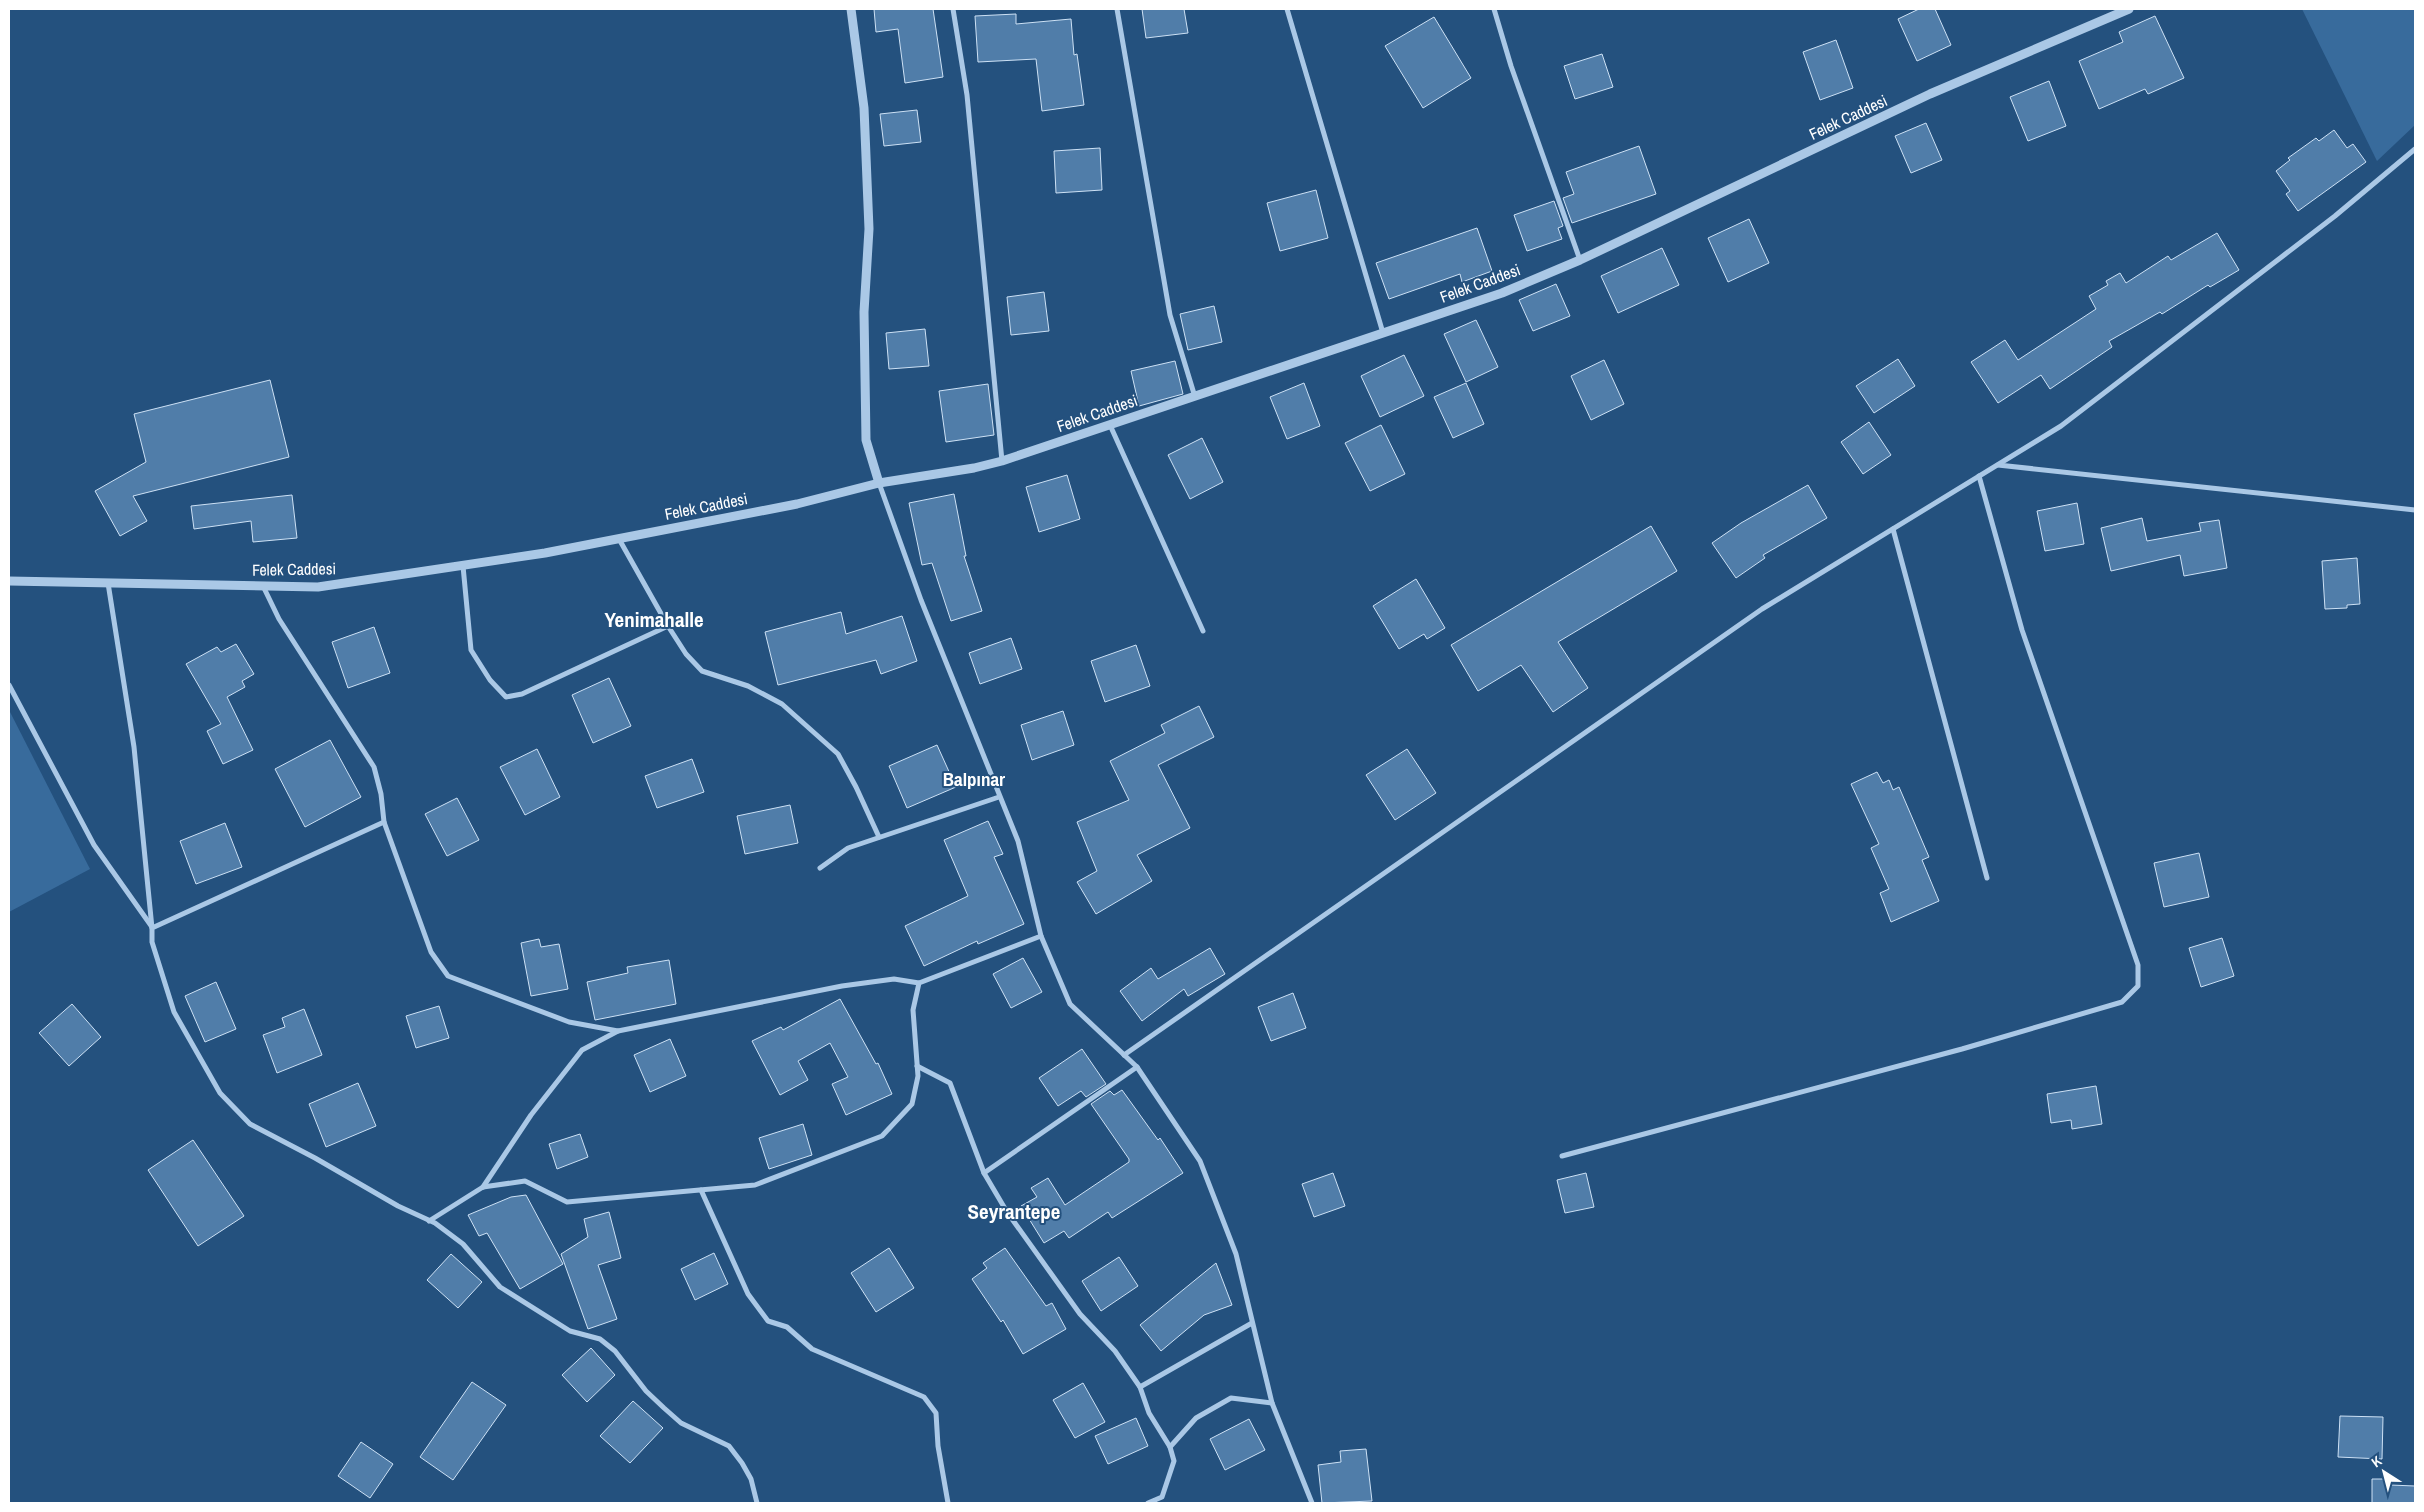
<svg xmlns="http://www.w3.org/2000/svg" width="2424" height="1512" font-family="'Archivo Narrow',sans-serif">
<style>
.green{fill:#386b9c}
.building{fill:#507da9;stroke:#cde1f5}
.lines{fill:none;stroke-linecap:round;stroke-linejoin:round}
.minor{stroke:#aac8e6;stroke-width:5}
.tertiary{stroke:#aac8e6;stroke-width:9}
.labels{text-anchor:middle;dominant-baseline:central;stroke-width:4;stroke-linejoin:round;paint-order:stroke}
.street-label{font-size:16px;fill:#fff;stroke:#24517e}
.quarter-label{font-size:19px;font-weight:bold;fill:#fff;stroke:#24517e}
.district-label{font-size:21px;font-weight:bold;fill:#fff;stroke:#24517e}
</style>
<rect width="100%" height="100%" fill="#24517e"/>
<!-- green -->
<g class="green">
<path d="M2302,9H2415V125L2377,161Z"/>
<path d="M9,710L90,869L9,912Z"/>
</g>
<!-- building -->
<g class="building">
<path d="M874,9H933L943,77L905,83L898,29L876,32Z"/>
<path d="M1142,9H1184L1188,33L1146,38Z"/>
<path d="M1919,9H1935L1951,45L1917,61L1898,19Z"/>
<path d="M1016,14V24L1071,19L1074,55L1077,54L1084,105L1042,111L1036,59L978,62L975,16Z"/>
<path d="M2155,16L2184,78L2148,94L2145,89L2099,109L2079,61L2123,42L2119,32Z"/>
<path d="M1434,17L1471,78L1423,108L1385,46Z"/>
<path d="M1836,40L1853,88L1820,100L1803,52Z"/>
<path d="M1602,54L1613,87L1575,99L1564,66Z"/>
<path d="M2049,81L2066,126L2028,141L2010,97Z"/>
<path d="M917,110L921,142L884,146L880,114Z"/>
<path d="M1926,123L1942,160L1911,173L1895,136Z"/>
<path d="M2334,130L2347,148L2353,144L2366,162L2298,211L2286,194L2290,191L2276,171L2290,160L2288,158L2316,138L2319,141Z"/>
<path d="M1639,146L1656,194L1572,223L1563,198L1574,194L1566,172Z"/>
<path d="M1100,148L1102,190L1056,193L1054,151Z"/>
<path d="M1316,190L1328,238L1280,251L1267,203Z"/>
<path d="M1554,201L1563,226L1558,228L1562,239L1527,251L1514,215Z"/>
<path d="M1749,219L1769,263L1728,282L1708,238Z"/>
<path d="M1477,228L1492,271L1462,282L1460,274L1389,299L1376,263Z"/>
<path d="M2217,233L2239,270L2210,287L2208,285L2162,314L2160,312L2109,341L2112,347L2050,389L2041,375L1998,403L1971,362L2005,340L2018,360L2096,309L2089,296L2108,285L2106,281L2120,273L2126,283L2168,256L2171,260Z"/>
<path d="M1662,248L1679,285L1618,313L1601,276Z"/>
<path d="M1556,284L1570,316L1533,331L1519,300Z"/>
<path d="M1044,292L1049,331L1011,335L1007,297Z"/>
<path d="M1214,306L1222,342L1188,350L1180,314Z"/>
<path d="M1476,320L1498,367L1466,382L1444,334Z"/>
<path d="M925,329L929,366L889,369L886,333Z"/>
<path d="M1404,355L1424,396L1380,417L1361,376Z"/>
<path d="M1898,359L1915,386L1874,413L1856,386Z"/>
<path d="M1604,360L1624,404L1591,420L1571,376Z"/>
<path d="M1175,361L1183,394L1139,406L1131,371Z"/>
<path d="M270,380L289,457L133,496L147,521L120,536L95,491L146,462L134,414Z"/>
<path d="M1304,383L1320,426L1287,439L1270,397Z"/>
<path d="M1466,383L1484,424L1453,438L1434,397Z"/>
<path d="M988,384L994,435L946,442L939,391Z"/>
<path d="M1869,422L1891,455L1863,474L1841,442Z"/>
<path d="M1381,425L1405,474L1370,491L1345,443Z"/>
<path d="M1202,438L1223,482L1190,499L1168,455Z"/>
<path d="M1067,475L1080,519L1039,532L1026,487Z"/>
<path d="M1808,485L1827,518L1763,555L1765,558L1736,578L1712,543L1741,523Z"/>
<path d="M954,494L966,556H964L982,611L951,621L932,563L922,565L909,503Z"/>
<path d="M292,495L297,538L253,542L251,521L194,529L191,506Z"/>
<path d="M2077,503L2084,544L2045,551L2037,511Z"/>
<path d="M2142,518L2147,541L2201,531L2199,523L2219,520L2227,568L2184,576L2180,555L2111,571L2101,528Z"/>
<path d="M1651,526L1677,571L1558,642L1588,688L1553,712L1521,665L1478,691L1451,645Z"/>
<path d="M2357,558L2360,604L2347,605V608L2325,609L2322,561Z"/>
<path d="M1416,579L1445,628L1427,639L1424,634L1399,649L1373,606Z"/>
<path d="M841,612L846,634L902,616L917,661L881,674L876,660L778,685L765,632Z"/>
<path d="M374,627L390,673L348,688L332,642Z"/>
<path d="M1011,638L1022,669L980,684L969,653Z"/>
<path d="M236,644L254,674L242,681L245,687L227,697L253,750L223,764L207,731L221,724L186,664L217,647L221,652Z"/>
<path d="M1136,645L1150,686L1105,702L1091,661Z"/>
<path d="M609,678L631,726L593,743L572,695Z"/>
<path d="M1199,706L1214,737L1158,765L1190,828L1137,855L1152,881L1096,914L1077,882L1097,871L1077,822L1129,800L1110,761L1165,733L1161,725Z"/>
<path d="M1063,711L1074,745L1032,760L1021,725Z"/>
<path d="M330,740L361,797L305,827L275,769Z"/>
<path d="M937,745L956,787L907,808L889,766Z"/>
<path d="M537,749L560,797L525,815L500,767Z"/>
<path d="M1407,749L1436,793L1395,820L1366,775Z"/>
<path d="M692,759L704,792L657,808L645,776Z"/>
<path d="M1877,772L1883,783L1889,780L1893,790L1899,787L1929,857L1922,860L1939,901L1891,922L1880,893L1889,889L1871,848L1879,844L1851,784Z"/>
<path d="M457,798L479,840L447,856L425,814Z"/>
<path d="M790,805L798,843L745,854L737,816Z"/>
<path d="M988,821L1003,854L994,857L1024,924L978,944L977,941L924,966L905,926L968,896L944,840Z"/>
<path d="M225,823L242,867L196,884L180,841Z"/>
<path d="M2199,853L2209,897L2164,907L2154,863Z"/>
<path d="M2222,938L2234,976L2201,987L2189,948Z"/>
<path d="M539,939L541,947L559,944L568,989L531,996L521,943Z"/>
<path d="M1210,948L1225,974L1188,996L1184,989L1142,1021L1120,991L1151,968L1158,979Z"/>
<path d="M1023,958L1042,992L1011,1008L993,974Z"/>
<path d="M669,960L676,1004L595,1020L587,982L628,973L627,967Z"/>
<path d="M216,982L236,1029L205,1042L185,996Z"/>
<path d="M1293,993L1306,1028L1271,1041L1258,1007Z"/>
<path d="M840,999L876,1064L878,1063L892,1094L846,1115L832,1084L848,1077L830,1043L798,1061L808,1080L780,1095L752,1041L781,1027L783,1030Z"/>
<path d="M72,1004L101,1037L69,1066L39,1033Z"/>
<path d="M439,1006L449,1038L416,1048L406,1016Z"/>
<path d="M304,1009L322,1055L277,1073L263,1035L285,1027L282,1018Z"/>
<path d="M670,1039L686,1076L650,1092L634,1055Z"/>
<path d="M1082,1049L1106,1084L1086,1097L1081,1091L1058,1106L1039,1078Z"/>
<path d="M358,1083L376,1126L326,1147L309,1104Z"/>
<path d="M2096,1086L2102,1124L2072,1129L2071,1120L2051,1123L2047,1094Z"/>
<path d="M1122,1090L1158,1140L1160,1138L1183,1173L1112,1218L1108,1212L1069,1238L1064,1231L1044,1243L1021,1206L1037,1197L1031,1188L1048,1178L1065,1205L1129,1162V1159L1091,1104L1110,1091L1114,1095Z"/>
<path d="M803,1124L812,1155L769,1169L759,1138Z"/>
<path d="M580,1134L588,1157L557,1169L549,1144Z"/>
<path d="M193,1140L244,1216L198,1246L148,1170Z"/>
<path d="M1333,1173L1345,1206L1314,1217L1302,1184Z"/>
<path d="M1586,1173L1594,1207L1565,1213L1557,1180Z"/>
<path d="M526,1195L563,1264L520,1289L487,1233L479,1236L468,1215L511,1197Z"/>
<path d="M609,1212L621,1258L598,1265L617,1319L588,1329L561,1254L588,1237L584,1219Z"/>
<path d="M889,1248L914,1288L876,1312L851,1273Z"/>
<path d="M1005,1248L1046,1306L1052,1303L1066,1329L1023,1354L1003,1320L1001,1322L972,1279L987,1268L983,1263Z"/>
<path d="M714,1253L728,1284L695,1300L681,1269Z"/>
<path d="M451,1254L482,1282L458,1308L427,1280Z"/>
<path d="M1119,1257L1138,1286L1101,1311L1082,1281Z"/>
<path d="M1216,1263L1232,1305L1204,1315L1161,1351L1140,1325Z"/>
<path d="M591,1348L615,1375L587,1402L562,1375Z"/>
<path d="M472,1382L506,1405L453,1480L420,1457Z"/>
<path d="M1083,1383L1105,1422L1075,1438L1053,1400Z"/>
<path d="M633,1401L663,1428L630,1463L600,1436Z"/>
<path d="M2340,1416L2383,1417L2382,1459L2338,1457Z"/>
<path d="M1136,1418L1148,1446L1108,1464L1095,1436Z"/>
<path d="M1249,1419L1265,1450L1225,1470L1210,1439Z"/>
<path d="M361,1442L393,1464L370,1498L338,1476Z"/>
<path d="M1366,1449L1372,1501L1322,1503L1318,1465L1341,1462L1340,1451Z"/>
<path d="M2372,1479H2390V1485L2415,1486V1503H2372Z"/>
</g>
<g class="lines">
<!-- minor -->
<g class="minor">
<path d="M953,9L967,95L1002,461"/>
<path d="M1117,9L1170,315L1195,397"/>
<path d="M1287,9L1383,333"/>
<path d="M1494,9L1511,66L1580,260"/>
<path d="M1110,425L1203,631"/>
<path d="M1998,465L2415,510"/>
<path d="M1893,529L1987,878"/>
<path d="M619,539L668,626L686,654L702,671L748,686L782,704L838,754L856,787L879,837"/>
<path d="M463,566L471,650L490,680L506,697L522,694L668,626"/>
<path d="M108,583L134,747L152,928"/>
<path d="M263,586L279,619L374,767L381,794L384,822L431,952L448,976L569,1022L618,1031"/>
<path d="M9,685L94,845L152,927"/>
<path d="M384,822L152,928V942L174,1012L220,1093L250,1124L315,1158L398,1206L435,1223L463,1244L500,1287L570,1331L600,1339L615,1351L646,1391L664,1408L681,1423L729,1446L742,1463L751,1479L757,1503"/>
<path d="M820,868L848,848L999,797"/>
<path d="M1041,936L1070,1004L1137,1067L1200,1161L1236,1254L1272,1403L1312,1503"/>
<path d="M1124,1055L1762,609L2061,426L2335,216L2415,149"/>
<path d="M917,1066L950,1083L984,1173L1007,1212L1080,1314L1115,1351L1140,1387L1149,1413L1170,1447"/>
<path d="M1562,1156L1962,1049L2122,1002L2138,986V965L2022,630L1979,476"/>
<path d="M984,1173L1137,1067"/>
<path d="M483,1187L531,1115L582,1050L618,1031L842,986L894,979L919,983"/>
<path d="M701,1190L748,1294L768,1321L787,1327L812,1349L924,1397L936,1413L938,1446L948,1503"/>
<path d="M429,1221L483,1187L525,1181L567,1202L755,1185L882,1136L912,1104L918,1076L913,1010L919,983L1041,936L1018,841L921,600L879,483"/>
<path d="M1140,1387L1252,1323"/>
<path d="M1148,1503L1162,1497L1174,1461L1170,1447L1196,1418L1231,1398L1272,1403"/>
</g>
<!-- tertiary -->
<g class="tertiary">
<path d="M851,9L864,108L869,229L864,312L866,440L879,483"/>
<path d="M9,581L318,587L545,553L797,504L879,483L974,468L1002,461L1502,293L1580,260L1930,94L2129,9"/>
</g>
</g>
<g class="labels">
<!-- street labels -->
<g class="street-label">
<text transform="translate(1848 117) rotate(-25)">Felek Caddesi</text>
<text transform="translate(1480 283) rotate(-20)">Felek Caddesi</text>
<text transform="translate(1097 413) rotate(-19)">Felek Caddesi</text>
<text transform="translate(706 506) rotate(-11)">Felek Caddesi</text>
<text transform="translate(294 569) rotate(-1)">Felek Caddesi</text>
</g>
<!-- quarter labels -->
<g class="quarter-label">
<text x="974" y="779">Balpınar</text>
</g>
<!-- district labels -->
<g class="district-label">
<text x="654" y="619">Yenimahalle</text>
<text x="1014" y="1211">Seyrantepe</text>
</g>
</g>
<!-- border -->
<rect width="2424" height="1512" fill="none" stroke="#ffffff" stroke-width="20"/>
<!-- north arrow -->
<g transform="translate(2384 1472) rotate(324)" stroke="#24517e" stroke-width="4" paint-order="stroke">
<path d="M0-4L9 19L0 12L-9 19Z" fill="#ffffff"/>
<text y="-8" font-size="14" font-weight="bold" text-anchor="middle" fill="#ffffff">K</text>
</g>
</svg>
